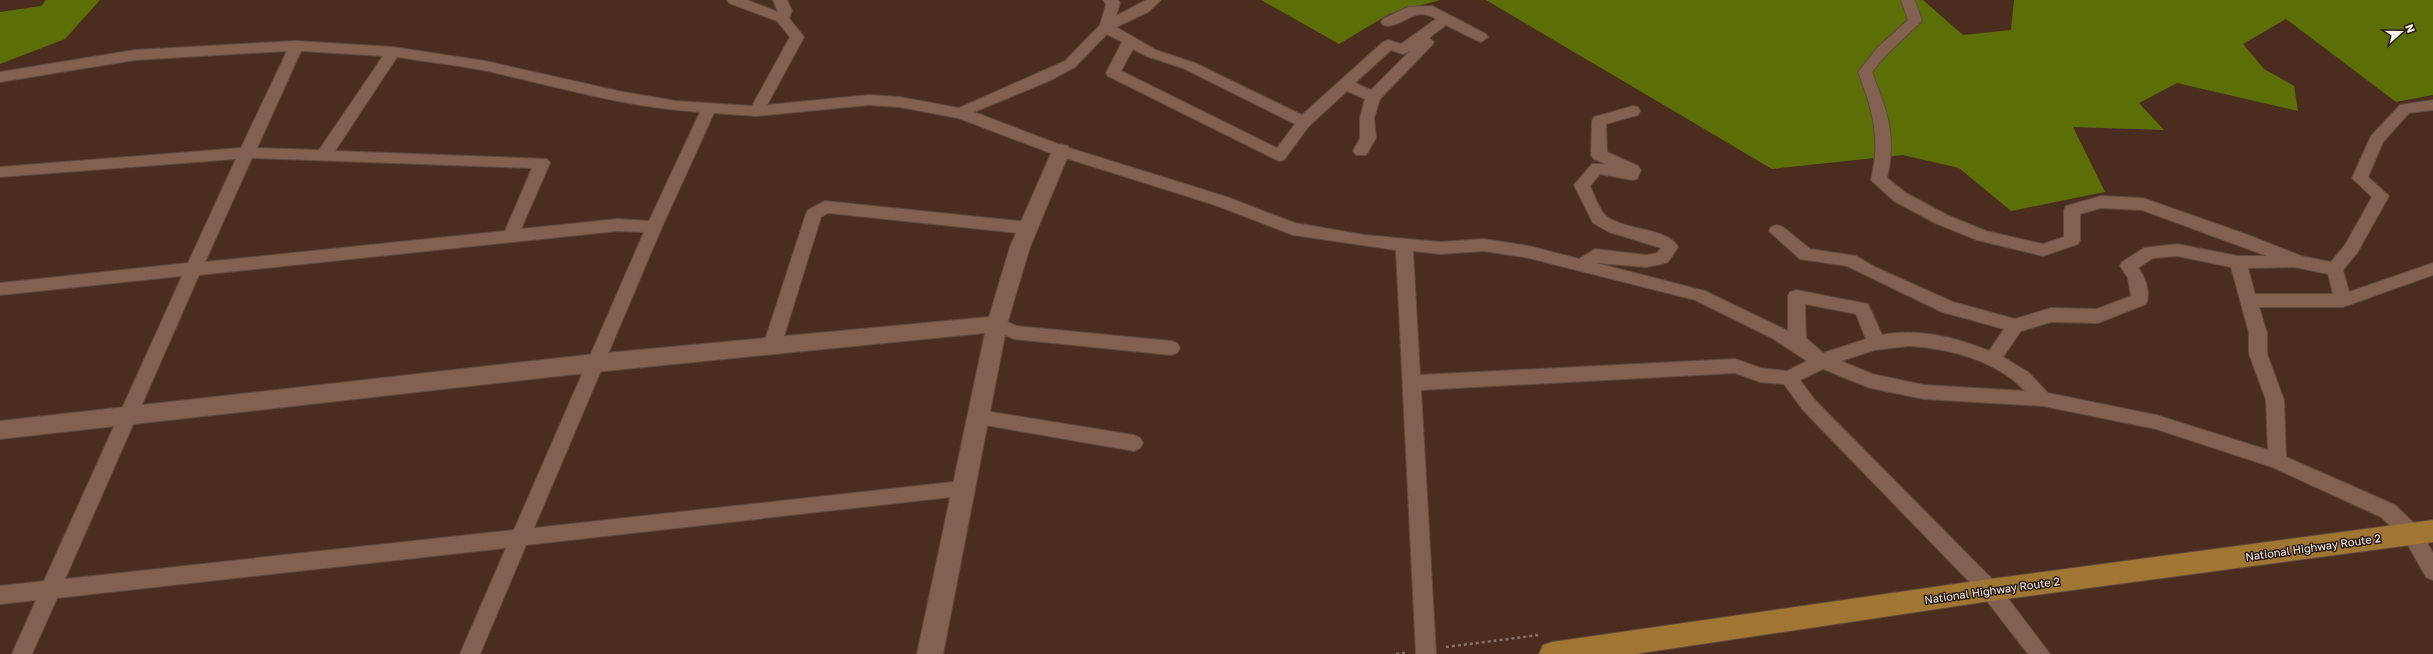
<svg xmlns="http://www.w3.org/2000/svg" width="2433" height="654" font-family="'Golos Text',sans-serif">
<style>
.forest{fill:#5c6e06}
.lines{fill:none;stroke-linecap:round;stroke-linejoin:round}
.minor-casing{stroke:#614a3e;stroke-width:2}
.tertiary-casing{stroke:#614a3e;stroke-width:2}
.trunk-casing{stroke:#614a3e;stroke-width:2}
.path{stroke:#8a7267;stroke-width:2.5;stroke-dasharray:3 3;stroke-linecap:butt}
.minor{fill:#826151;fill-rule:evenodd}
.tertiary{fill:#826151;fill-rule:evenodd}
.trunk{fill:#a07632;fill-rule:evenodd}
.labels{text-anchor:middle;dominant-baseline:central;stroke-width:3;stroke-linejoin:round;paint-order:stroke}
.street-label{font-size:11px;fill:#fdf1eb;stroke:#271a13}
</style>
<rect width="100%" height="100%" fill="#4b2d1f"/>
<!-- forest -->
<g class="forest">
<path d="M46,0H100L65,39L0,64V12L41,6Z"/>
<path d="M1261,0H1440L1389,14L1339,44Z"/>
<path d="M1486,0H1923L1963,35L2011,30L2014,0H2433V95L2396,102L2286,19L2243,44L2264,69L2294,86L2298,111L2177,83L2139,103L2164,130L2073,127L2105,192L2011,211L1959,168L1903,155L1772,169Z"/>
</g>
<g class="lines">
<!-- minor casing -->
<g class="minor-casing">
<g id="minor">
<path d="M727,0H747L778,12L773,0H787L792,11L789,18L804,37L767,105L869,95L899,97L959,108L1065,61L1100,25L1106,4L1103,0H1118L1120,3L1116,16L1146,0H1161L1148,12L1116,27L1156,50L1195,63L1302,115L1383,42L1388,40L1401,44L1436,19C1413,4 1403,30 1383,25L1381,22L1383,19L1408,7L1432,6L1486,34L1488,37L1481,42L1476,40L1446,25L1429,38L1434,42L1432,45L1380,99L1374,118L1376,138L1366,155H1356L1353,151L1360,138V118L1365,99L1347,91L1309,126L1284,160L1279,161L1108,76L1106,73L1122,42L1107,34L1075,67L1049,81L974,112L1066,147L1227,197L1295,223L1365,235L1440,242L1484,239L1529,246L1579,259L1595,249L1646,255L1657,253L1661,248L1609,232L1593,223L1574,185L1592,164H1606L1594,159L1591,155L1592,121L1594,117L1633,106L1638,107L1640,111L1638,115L1606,124L1607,152L1638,166L1641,170L1637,179L1632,180L1600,174L1590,186C1594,194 1599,210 1606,216C1625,231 1667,227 1678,247L1668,262L1662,264L1646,267L1596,263L1705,291L1788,331V296L1790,292L1796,290L1868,304L1882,335C1918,328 1955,337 1989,351L2004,329L1942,312L1847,266L1800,259L1769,231L1771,227L1777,225L1783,227L1810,249L1856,256L1877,268L1953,302L2015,319L2051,308L2097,309L2131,296L2128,278L2120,266L2122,262L2144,248L2177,244L2238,256H2267L2142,210L2101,208L2080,214V240L2078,244L2043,256L1977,240L1935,223L1894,201L1871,180C1881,137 1873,112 1858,72L1877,48L1908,20L1901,0H1915L1922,21L1887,54L1872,72C1887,111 1897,136 1887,178L1906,193L1947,215L1986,231L2043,244L2064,237V210L2066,206L2101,196L2143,198L2248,235L2301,256L2331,262L2345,245L2372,197L2352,178L2371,136L2400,105L2433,100V110L2409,113L2383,142L2368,177L2389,196L2357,253L2343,270L2349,292L2433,263V275L2343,307H2259L2267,333V354L2284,400L2286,457L2395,505L2419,528L2433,553V580L2426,577L2405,540L2381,517L2272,467L2156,429L2043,406L1924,399L1870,388L1823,369L1800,380L1814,399L1997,584L2050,654H2028L1983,596L1802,409L1784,384L1760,382L1735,373L1421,390L1436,654H1416L1396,250L1293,235L1215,205L1056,155L958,118L899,107L869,105L756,116L714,113L662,227L534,528L962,481L969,483L971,489L969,495L526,545L480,654H460L506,548L57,598L32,654H12L36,600L0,604V586L44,581L182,276L0,295V283L188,263L236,159L0,177V167L241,148L287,51L135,60L0,82V72L135,50L296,41L393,47L485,61L623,92L676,101L752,106L790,37L777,21L729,3ZM1133,49L1146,56L1185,69L1295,124L1277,148L1121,71ZM1391,50L1403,54L1410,51L1371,90L1355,83ZM301,51L383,56L319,150L257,148ZM397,57C427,62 458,65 487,71C558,87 628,108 700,112L649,221L618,219L521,229L550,163L547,159L335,151ZM252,158L532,168L505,231L205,262ZM618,231L644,232L514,530L65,579L199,275ZM1413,251L1440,254L1484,251L1529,258L1695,300L1772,338L1807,361L1787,371L1761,368L1735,359L1420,375ZM2177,256L2231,267L2249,333V354L2266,400L2268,450L2156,415L2048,393L2028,372L2003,357L2021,331L2051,322L2098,323L2146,304C2151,293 2145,276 2138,268L2153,258ZM2294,267L2328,274L2333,294H2255L2248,268ZM1805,304L1856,314L1866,339L1823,353L1806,338ZM1908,346C1948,348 1996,360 2025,391L1924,385L1872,374L1841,361L1875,350Z"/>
<path d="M825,201L1028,222L1034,224L1036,228L1034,232L1028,234L828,213L821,217L781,346L778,351L772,353L766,351L763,346L806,214L808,210Z"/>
<path d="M997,317L1016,326L1171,341L1177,343L1180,348L1177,353L1171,355L1014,339L991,329L989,324L991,319Z"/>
<path d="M979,410L1134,435L1140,438L1143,443L1140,448L1134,451L979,424L973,422L970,417L973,412Z"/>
</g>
</g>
<!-- tertiary casing -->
<g class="tertiary-casing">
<path id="tertiary" d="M1061,144L1068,146L1070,151L1030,247L1007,324L943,654H917L985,333L595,372L0,439V421L595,354L989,317L1010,247L1052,151L1054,146Z"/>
</g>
<!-- trunk casing -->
<g class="trunk-casing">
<path id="trunk" d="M2433,520V542L1990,601L1635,654H1539L1543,645L1552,642L1990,579Z"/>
</g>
<!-- path -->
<g class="path">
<path d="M1446,647L1539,635"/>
<path d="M1396,654L1406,653"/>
</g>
<!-- minor -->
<use href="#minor" class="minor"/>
<!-- tertiary -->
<use href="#tertiary" class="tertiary"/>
<!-- trunk -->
<use href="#trunk" class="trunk"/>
</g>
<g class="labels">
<!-- street labels -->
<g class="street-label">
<text transform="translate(2313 547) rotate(-8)">National Highway Route 2</text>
<text transform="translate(1992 590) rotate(-8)">National Highway Route 2</text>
</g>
</g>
<!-- north arrow -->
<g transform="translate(2401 32) rotate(69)" stroke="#271a13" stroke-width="3" paint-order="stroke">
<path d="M0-3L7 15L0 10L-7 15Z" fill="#fdf1eb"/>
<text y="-6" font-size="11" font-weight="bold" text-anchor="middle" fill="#fdf1eb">N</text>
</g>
</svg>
